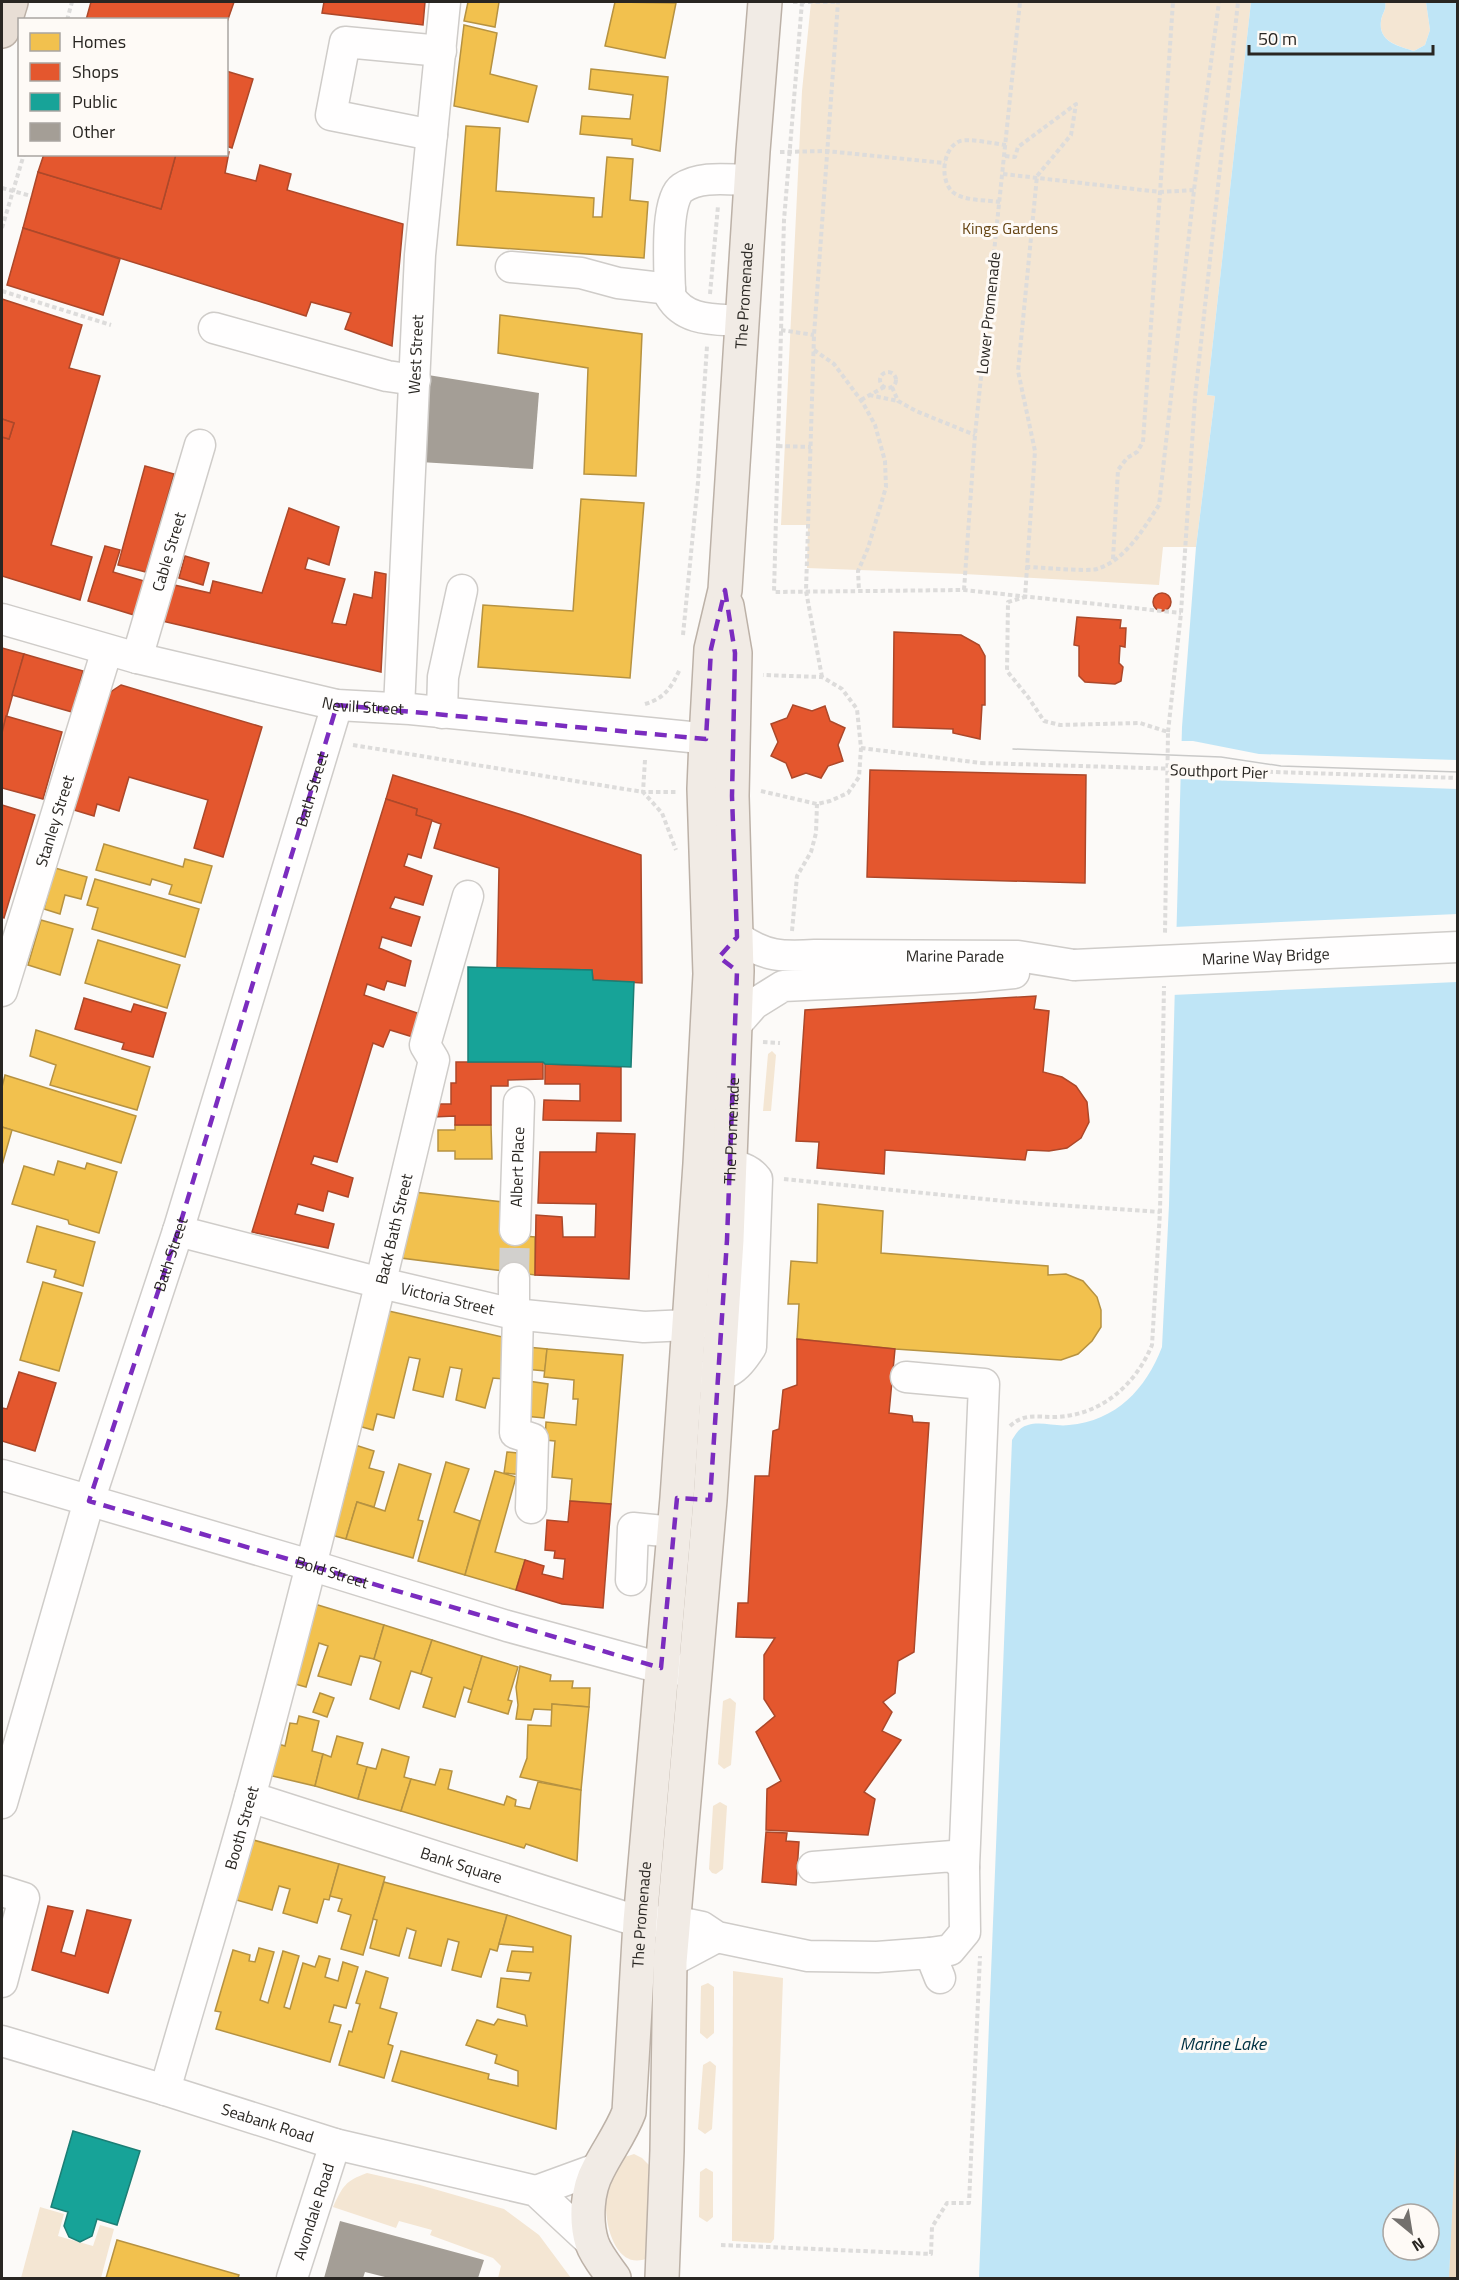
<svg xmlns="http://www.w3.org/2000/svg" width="1459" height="2280" font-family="'Titillium Web',sans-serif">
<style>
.green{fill:#f4e6d3}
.forest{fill:#eddac2}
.water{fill:#bfe5f6;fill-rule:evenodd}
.pier{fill:#fcfaf8}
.homes{fill:#f2c14e;stroke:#b69241;stroke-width:1.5}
.shops{fill:#e4572e;stroke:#ac482a;stroke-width:1.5}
.public{fill:#17a398;stroke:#1c7e75;stroke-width:1.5}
.building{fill:#a49e96}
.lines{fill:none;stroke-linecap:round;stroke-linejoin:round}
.minor-tunnel{stroke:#d2d0cd;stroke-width:30;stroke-dasharray:30 15;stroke-linecap:butt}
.minor-casing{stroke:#cfccc9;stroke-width:33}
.major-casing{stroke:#bcb1a7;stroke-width:36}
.highway-casing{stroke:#bcb1a7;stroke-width:36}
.path{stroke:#dddcdb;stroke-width:4;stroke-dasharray:4.5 3;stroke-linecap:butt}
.minor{stroke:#fffefe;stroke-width:30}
.major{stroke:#f1ebe5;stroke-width:33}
.highway{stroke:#e8ded5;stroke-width:33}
.tram{stroke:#c9c9c8;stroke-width:1.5}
.minor-bridge-casing{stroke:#cfccc9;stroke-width:33;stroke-linecap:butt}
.path-bridge{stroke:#dddcdb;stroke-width:4;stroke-dasharray:4.5 3;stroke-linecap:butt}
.minor-bridge{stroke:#fffefe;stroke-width:30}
.marked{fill:none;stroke:#7b2cbf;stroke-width:4.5;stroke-dasharray:12 8;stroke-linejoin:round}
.labels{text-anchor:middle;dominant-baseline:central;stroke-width:6;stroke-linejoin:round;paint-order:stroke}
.park-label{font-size:16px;fill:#694818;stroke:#fefaf6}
.street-label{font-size:16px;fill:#292622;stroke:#fefaf6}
.water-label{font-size:18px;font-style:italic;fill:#003142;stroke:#fefaf6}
</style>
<rect width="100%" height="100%" fill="#fcfaf8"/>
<!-- green -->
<g class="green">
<path d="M811,2H1251L1207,395L1215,396L1196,547H1163L1159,585L964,574L807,568L808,525H781L802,91Z"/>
<path d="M1385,2H1426L1430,30L1425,45L1414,51C1399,46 1378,42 1381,21C1382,13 1387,10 1385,2Z"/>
<path d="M772,1051L776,1055L771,1111H763L768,1054Z"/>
<path d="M730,1698L736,1703L731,1765L724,1769L718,1764L723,1701Z"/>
<path d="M720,1802L727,1806L723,1869L716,1874L712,1873L709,1869L713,1806Z"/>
<path d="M733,1971L783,1978L774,2239L771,2243L732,2241Z"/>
<path d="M708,1983L714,1987V2033L707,2039L700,2033L701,1986Z"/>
<path d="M710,2061L716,2066L712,2129L705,2134L698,2129L703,2065Z"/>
<path d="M634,2154L642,2158L653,2169L650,2257C606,2280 594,2185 618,2161C622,2157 628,2156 634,2154Z"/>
<path d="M706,2168L713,2172V2217L707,2222L699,2217L700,2172Z"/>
<path d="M367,2173L420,2185L504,2209L539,2235L571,2278H498L501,2266L493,2258L430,2235L432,2230L399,2221L396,2228L333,2207C343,2186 345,2181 367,2173Z"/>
<path d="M40,2207L64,2214L58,2236L93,2246L100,2225L114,2229L101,2278H21Z"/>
</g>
<!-- forest -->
<path class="forest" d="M1457,2091L1458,2278H1449V2271Z"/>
<!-- water -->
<path class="water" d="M1251,2H1385C1387,10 1382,13 1381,21C1378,42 1399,46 1414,51L1425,45L1430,30L1426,2H1457L1458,2091L1449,2278H979L1012,1440C1016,1433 1020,1427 1028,1425C1041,1421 1056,1427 1069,1425C1116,1421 1146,1389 1162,1347L1169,1205L1182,727L1196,547L1215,396L1207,395ZM1393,2214H1429V2250H1393Z"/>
<!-- pier -->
<g class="pier">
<path d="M1179,741H1193L1259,754L1457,760V789L1178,779Z"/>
<path d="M1457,914V982L1172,995L1174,927Z"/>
</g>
<!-- homes -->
<g class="homes">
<path d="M468,2H499L495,27L464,21Z"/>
<path d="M615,2L676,3L665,58L605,46Z"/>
<path d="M464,25L497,33L490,74L537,86L528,122L454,106Z"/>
<path d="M591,69L668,77L660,151L632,145V139L580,134L582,116L630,119L633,95L589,89Z"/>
<path d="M466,126L500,128L496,191L594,198L593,217H602L607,157L633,159L630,200L648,202L644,258L457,245Z"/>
<path d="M500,315L642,334L636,476L584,474L588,368L498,353Z"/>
<path d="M581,499L644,503L630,678L478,667L483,605L573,611Z"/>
<path d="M104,844L183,867L185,859L212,866L201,903L169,894L172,885L152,879L150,885L96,870Z"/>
<path d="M55,868L87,877L81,899L65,895L60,914L44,909Z"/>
<path d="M95,879L199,909L185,957L92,929L98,908L87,905Z"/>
<path d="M41,920L73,929L60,975L28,965Z"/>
<path d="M98,940L180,965L167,1008L85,983Z"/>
<path d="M36,1030L150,1067L137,1110L50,1085L56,1065L30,1056Z"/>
<path d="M5,1075L136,1116L121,1163L2,1127V1087Z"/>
<path d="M455,1125H491L492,1159H455V1151H438V1130H455Z"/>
<path d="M2,1127L12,1130L2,1165Z"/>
<path d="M58,1161L85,1169L87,1163L117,1172L99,1233L69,1224L68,1220L12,1204L24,1166L54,1175Z"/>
<path d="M414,1192L503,1202V1234L535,1237V1275L401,1258Z"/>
<path d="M818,1204L883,1211L881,1253L1048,1266V1275L1066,1274L1083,1281L1097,1297L1101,1310V1327L1092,1341L1078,1354L1061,1360L895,1349L797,1339L799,1304H788L791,1261L817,1263Z"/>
<path d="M37,1226L95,1242L83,1286L54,1277L56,1270L27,1262Z"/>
<path d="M43,1282L82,1293L59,1371L20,1360Z"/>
<path d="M380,1309L507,1338L503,1379L493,1378L485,1408L456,1400L462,1369L450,1367L443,1397L413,1390L420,1359L409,1357L394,1418L377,1414L373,1430L351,1424Z"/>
<path d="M527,1347L547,1349L545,1371L525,1369Z"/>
<path d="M547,1349L623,1355L611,1504L570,1501L572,1479L552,1477L555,1441L545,1440L546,1422L576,1425L578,1399H573L574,1380L544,1377Z"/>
<path d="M528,1381L548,1384L544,1418L524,1416Z"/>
<path d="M352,1444L374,1451L369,1468L384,1472L374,1507L357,1502L346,1539L324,1533L335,1495L344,1497L348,1483L341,1481Z"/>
<path d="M507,1452L527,1454L525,1475L504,1473Z"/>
<path d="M446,1462L469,1469L454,1512L480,1521L465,1575L418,1561Z"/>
<path d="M399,1464L431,1474L418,1520L423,1521L413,1558L346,1539L357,1502L385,1511Z"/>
<path d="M495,1471L516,1477L495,1552L525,1560L516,1590L465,1575Z"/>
<path d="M308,1602L384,1625L374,1659L360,1656L351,1685L318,1676L328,1646L319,1643L306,1687L295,1684Z"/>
<path d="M384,1625L432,1640L421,1674L411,1671L399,1709L370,1699L381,1662L374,1659Z"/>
<path d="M432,1640L482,1656L472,1690L464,1687L455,1717L423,1707L432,1678L421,1674Z"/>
<path d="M482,1656L518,1667L508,1700L512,1701L508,1714L468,1702Z"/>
<path d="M520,1666L551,1675L550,1681H573L572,1688H590L589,1707L552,1704V1710L534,1709L531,1720L516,1719L518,1705L516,1687Z"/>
<path d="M320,1693L334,1698L327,1717L313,1712Z"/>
<path d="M552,1704L589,1707L581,1790L520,1777L527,1758L528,1725L551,1726Z"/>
<path d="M299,1716L319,1721L312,1751L323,1754L315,1786L268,1775L275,1743L285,1746L290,1723L297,1724Z"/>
<path d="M337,1736L363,1743L357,1764L367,1767L358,1799L315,1786L323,1754L331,1757Z"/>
<path d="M382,1749L409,1757L404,1777L411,1779L401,1811L358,1799L367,1767L376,1769Z"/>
<path d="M440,1769L452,1771L448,1789L504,1805L507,1796L516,1800L515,1806L530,1809L538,1782L581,1790L577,1861L526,1844L524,1848L401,1811L411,1779L435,1785Z"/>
<path d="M250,1839L339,1864L329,1900L324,1899L317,1923L283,1913L290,1889L279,1886L272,1910L233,1899Z"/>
<path d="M339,1864L385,1877L363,1955L341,1949L351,1915L338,1911L342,1899L330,1896Z"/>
<path d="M384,1882L507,1915L497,1951L490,1949L481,1977L452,1970L459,1942L448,1939L441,1966L409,1958L416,1931L407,1928L399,1956L370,1948L377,1920L373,1919Z"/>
<path d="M507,1915L571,1936L556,2129L392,2081L401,2051L489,2074L488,2079L518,2086V2071L495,2063L497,2055L466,2045L477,2020L494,2025L498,2019L527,2026L525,2015L497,2007L501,1978L529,1981L531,1973L507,1971L512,1951L533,1952V1947L499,1944Z"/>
<path d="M259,1948L274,1952L260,2000L268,2003L283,1951L299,1956L284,2007L290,2009L303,1963L315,1967L319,1956L330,1959L325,1977L338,1981L343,1962L358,1967L346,2008L334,2005L329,2022L341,2025L330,2062L216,2029L221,2012L215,2011L233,1950L250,1955L249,1961L255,1962Z"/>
<path d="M366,1971L388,1978L380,2008L397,2013L388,2044L393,2046L384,2078L339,2065L349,2031L352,2032L360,2004L356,2003Z"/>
<path d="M117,2240L239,2275L238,2278H106Z"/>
</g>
<!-- shops -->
<g class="shops">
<path d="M91,2H234L226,25V20H86Z"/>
<path d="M324,2H425L423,25L322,13Z"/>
<path d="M226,71L253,79L232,148L226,146Z"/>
<path d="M226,152H229L225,173L256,181L260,165L291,174L287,190L403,224L392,346L345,329L351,313L311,302L306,316L23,228L38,172L161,209L176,154H226Z"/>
<path d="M44,154H176L161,209L38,172Z"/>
<path d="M23,228L120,259L103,315L7,285Z"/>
<path d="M2,299L82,325L69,368L100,376L51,545L92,557L80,600L2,576V437L9,439L14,423L2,419Z"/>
<path d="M2,419L14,423L9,439L2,437Z"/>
<path d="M145,466L174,474L146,572L118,565Z"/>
<path d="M289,508L339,527L329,565L308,558L305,569L345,579L332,623L346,625L354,594L372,598L375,572L386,574L381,672L162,621L174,585L210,593L213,581L262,593Z"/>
<path d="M105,546L120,550L113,572L144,581L134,615L88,601Z"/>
<path d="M185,556L209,563L203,585L179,578Z"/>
<circle cx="1162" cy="602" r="9"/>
<path d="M1077,617L1121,620L1120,628H1126L1125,647L1120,646L1119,663L1123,667L1121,681L1115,684L1085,682L1079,676V646L1074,645Z"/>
<path d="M894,632L961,635L979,645L985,656V705H982L980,739L953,733V729L893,727Z"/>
<path d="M2,648L24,654L2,733Z"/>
<path d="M24,654L83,671L72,712L12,695Z"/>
<path d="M121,685L262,727L223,857L194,848L208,800L129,777L119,811L97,804L94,816L74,810L109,693Z"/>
<path d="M793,705L812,711L825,706L830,721L845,728L838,745L843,761L828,766L821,778L806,773L792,778L786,763L771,756L778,742L771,724L787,718Z"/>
<path d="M6,716L62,732L43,799L2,788V733Z"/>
<path d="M870,770L1086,775L1085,883L867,877Z"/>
<path d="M393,775L522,815L641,855L642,983L593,980L592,970L497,968L499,868L434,848L441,824L416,815L417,809L386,799Z"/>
<path d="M386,799L417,809L416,815L432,820L421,858L408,854L404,866L432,876L423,905L395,897L390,908L420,917L411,946L382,937L379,948L411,961L405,986L387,981L384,990L367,984L364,995L420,1014L413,1037L390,1030L383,1047L373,1043L337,1162L314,1156L311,1164L353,1178L348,1197L328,1191L323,1211L298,1204L295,1214L334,1224L328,1248L252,1232Z"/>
<path d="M2,805L35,815L4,918L2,917Z"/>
<path d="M1036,996L1034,1009L1049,1011L1043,1072L1062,1077L1076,1086L1087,1102L1089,1122L1081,1138L1067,1148L1049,1151L1027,1150L1025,1160L885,1150L884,1174L817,1168L819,1142L796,1141L805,1010Z"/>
<path d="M84,998L131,1012L134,1004L166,1013L153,1057L122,1049L124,1043L75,1029Z"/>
<path d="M456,1062H543V1079L508,1080V1086H491V1125H455V1116L433,1117V1104H451V1083H456Z"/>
<path d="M545,1064L621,1067V1121L543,1120L544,1100L580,1101V1084H545Z"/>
<path d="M597,1133L635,1134L629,1279L535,1275L536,1215L562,1217L563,1237H595L596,1204L538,1203L540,1152H596Z"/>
<path d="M797,1339L895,1349L889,1413L912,1416L913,1422L929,1423L914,1652L898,1661L895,1693L883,1702L892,1712L882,1731L901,1740L864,1792L875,1799L868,1835L766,1830L767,1789L781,1781L756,1732L775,1716L764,1699V1655L775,1638L736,1637L738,1603H748L755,1476H769L773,1431L779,1429L783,1390L797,1385Z"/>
<path d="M19,1372L56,1383L35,1451L2,1441V1408L7,1409Z"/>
<path d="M570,1501L611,1504L603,1608L562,1604L516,1590L525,1560L544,1566L542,1574L563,1579L565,1559L554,1558L555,1551L545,1550L547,1520L568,1522Z"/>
<path d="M766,1832L787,1833L786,1841L799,1842L796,1885L762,1882Z"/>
<path d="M48,1906L73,1911L61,1952L75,1956L87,1910L131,1920L108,1993L32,1970Z"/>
</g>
<!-- public -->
<g class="public">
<path d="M468,967L592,970L593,980L634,982L631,1067L545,1064L543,1062H468Z"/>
<path d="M73,2131L140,2151L117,2225L97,2219L92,2236L80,2242L69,2237L64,2226L68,2212L51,2207Z"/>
</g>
<!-- building -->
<g class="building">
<path d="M428,375L539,393L533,469L420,462Z"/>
<path d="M340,2221L484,2260L478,2278H389L365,2272L363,2278H324Z"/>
</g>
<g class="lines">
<!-- minor-tunnel -->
<path class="minor-tunnel" d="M514,1278L515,1230"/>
<!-- minor casing -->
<g class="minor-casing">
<g id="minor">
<path d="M432,135L331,115L345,42L441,51"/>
<path d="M511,267L581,273L618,283L670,289"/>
<path d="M742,321C715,319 685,322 670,296C670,274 664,200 682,188C701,175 729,180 751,180"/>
<path d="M214,328L387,376L415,380"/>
<path id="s1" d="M2,619L137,658L337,705L410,709L730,741"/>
<path id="s2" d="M137,658L200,445"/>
<path id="s3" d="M399,708L420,255L445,2"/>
<path d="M442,713L443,677L462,590"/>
<path id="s4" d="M724,952L737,937C765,957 782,957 815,955L1018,956L1074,965"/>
<path id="s5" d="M2,991L107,650"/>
<path d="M733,1028L754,1004L783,986L973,977L1014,973"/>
<path id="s6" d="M515,1230L519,1102"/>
<path id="s7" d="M178,1231L381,1283L514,1314L644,1327L688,1325L713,1320"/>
<path d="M514,1278V1314"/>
<path d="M518,1314L515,1433L533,1439L531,1508"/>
<path d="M696,1377C727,1376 734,1373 751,1347L757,1179C745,1163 725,1165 706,1164"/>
<path d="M906,1377L984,1384L964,1867"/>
<path id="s8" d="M2,1475L310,1565L507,1626L661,1668L684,1670"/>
<path d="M631,1580L633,1528L674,1532"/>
<path id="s9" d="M250,1797L640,1922L673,1921L702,1927L717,1937L808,1956L877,1957L930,1953L940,1978"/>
<path id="s10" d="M2,1803L89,1501L178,1231L337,705"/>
<path d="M813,1867L953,1856L964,1867L965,1932L950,1950L930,1953"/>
<path d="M2,1891L24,1898L2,1982"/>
<path d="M670,1962L717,1937"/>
<path id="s11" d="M2,2041L165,2090L335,2144L536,2191L593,2244"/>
<path id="s12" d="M165,2090C193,1992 223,1895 250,1797C317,1553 375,1306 434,1060L425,1045L468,896"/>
<path d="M536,2191L599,2168"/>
<path id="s13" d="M292,2278L335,2144"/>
</g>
</g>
<!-- major casing -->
<g class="major-casing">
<g id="major">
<path id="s14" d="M614,2278C607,2268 596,2255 592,2243C585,2220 587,2190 598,2170C608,2150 621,2133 629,2112L640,1922L677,1498L700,1164L710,974L704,789L706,739L711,649L725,590L753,151L765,2"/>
<path id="s15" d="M662,2278L667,2151L670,1962L710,1500L727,1240L737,971L732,796L735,653L727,606"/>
</g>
</g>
<!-- highway casing -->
<g class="highway-casing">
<path id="highway" d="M2,31L11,2"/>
</g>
<!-- path -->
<g class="path">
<path d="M793,2H839"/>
<path d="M802,2L784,220L774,592L964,590L1181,613"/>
<path d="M67,20L72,2"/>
<path d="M780,152L826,151L945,163"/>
<path d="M1005,156L1015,157L1018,147L1076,104L1071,135L1037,176L1018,371L1035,451L1025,597L1008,602L1007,671L1028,697L1044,721L1060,725L1140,723L1168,732L1165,934"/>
<path d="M1003,174L1160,192L1194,190"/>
<path d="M2,188L31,196"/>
<path d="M1000,202C987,200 965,201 954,193C939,182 942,148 960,141C970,138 995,144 1006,145"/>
<path d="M2,228L24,154"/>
<path d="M2,291L111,325"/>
<path d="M710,294L718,206"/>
<path d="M781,330L814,335"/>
<path d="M814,350L834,364L863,403L875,425L885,461L886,487L868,548L858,571L859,591"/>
<circle cx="888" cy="380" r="8"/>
<path d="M892,387L898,401L916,411L975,435"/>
<path d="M869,395L898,401"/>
<path d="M861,400L884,387"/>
<path d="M778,446L811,447"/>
<path d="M1113,559L1118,470L1127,458L1137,452L1143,442L1173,2"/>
<path d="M1026,567C1040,567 1087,572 1097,569C1127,559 1143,529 1159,505L1194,190L1219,2"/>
<path d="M964,590L975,435L1020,2"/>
<path d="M683,635L698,482L707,346"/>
<path d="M822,677L806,591L814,335L838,2"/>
<path d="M645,704C665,698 671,688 680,669"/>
<path d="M1168,732L1181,613L1195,398L1238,2"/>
<path d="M353,745L643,792L662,813L676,850"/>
<path d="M861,748L981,763"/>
<path d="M645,760L643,792H676"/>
<path d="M1246,771L1458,778"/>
<path d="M761,791L817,804L830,801L848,793L859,777L861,748L857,709L842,689L822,677L763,675"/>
<path d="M792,931L797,876L811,852L816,833L817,804"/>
<path d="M763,1042L780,1043"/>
<path d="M784,1179L1014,1202L1160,1212"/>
<path d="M1010,1426C1024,1413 1037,1417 1054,1417C1100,1416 1135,1386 1152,1345L1160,1212L1164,986"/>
<path d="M721,2245L931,2254L932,2227L947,2203H969L980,1956"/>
</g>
<!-- minor -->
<use href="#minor" class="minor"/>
<!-- major -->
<use href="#major" class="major"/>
<!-- highway -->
<use href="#highway" class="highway"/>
<!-- tram -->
<path class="tram" d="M1013,749L1221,757L1281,766L1458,772"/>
<!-- minor-bridge casing -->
<g class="minor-bridge-casing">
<g id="minor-bridge">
<path id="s16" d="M1074,965L1458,947"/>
</g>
</g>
<!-- path-bridge -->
<path class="path-bridge" d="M981,763L1246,771"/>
<!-- minor-bridge -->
<use href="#minor-bridge" class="minor-bridge"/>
</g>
<!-- marked area -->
<path class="marked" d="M725,590L735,653L732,796L737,937L719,957L737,971L727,1240L710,1500L677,1498L661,1668L89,1501L178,1231L337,705L706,739L711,649Z"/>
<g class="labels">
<!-- park labels -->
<g class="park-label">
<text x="1010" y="228">Kings Gardens</text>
</g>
<!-- street labels -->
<g class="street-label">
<text stroke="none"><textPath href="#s14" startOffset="2004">The Promenade</textPath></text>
<text transform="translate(988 313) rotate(-84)">Lower Promenade</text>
<text stroke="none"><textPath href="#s3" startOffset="354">West Street</textPath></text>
<text stroke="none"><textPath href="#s2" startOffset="111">Cable Street</textPath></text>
<text stroke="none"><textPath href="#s1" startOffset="372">Nevill Street</textPath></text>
<text transform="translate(1219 771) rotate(2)">Southport Pier</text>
<text stroke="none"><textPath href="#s10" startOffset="1060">Bath Street</textPath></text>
<text stroke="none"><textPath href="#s5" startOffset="178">Stanley Street</textPath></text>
<text stroke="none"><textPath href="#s4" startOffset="242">Marine Parade</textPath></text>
<text stroke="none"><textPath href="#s16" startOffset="192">Marine Way Bridge</textPath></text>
<text stroke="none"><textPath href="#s15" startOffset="1150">The Promenade</textPath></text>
<text stroke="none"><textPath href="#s6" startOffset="63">Albert Place</textPath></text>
<text stroke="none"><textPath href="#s12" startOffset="891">Back Bath Street</textPath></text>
<text stroke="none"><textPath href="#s10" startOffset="574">Bath Street</textPath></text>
<text stroke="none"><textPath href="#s7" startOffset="278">Victoria Street</textPath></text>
<text stroke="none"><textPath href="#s8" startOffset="344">Bold Street</textPath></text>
<text stroke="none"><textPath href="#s12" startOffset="273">Booth Street</textPath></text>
<text stroke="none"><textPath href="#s9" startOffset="222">Bank Square</textPath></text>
<text stroke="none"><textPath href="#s14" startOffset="380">The Promenade</textPath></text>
<text stroke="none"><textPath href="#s11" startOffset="278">Seabank Road</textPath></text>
<text stroke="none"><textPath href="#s13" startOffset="70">Avondale Road</textPath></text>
</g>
<!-- water labels -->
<g class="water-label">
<text x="1223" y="2043">Marine Lake</text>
</g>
</g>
<!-- border -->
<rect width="1459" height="2280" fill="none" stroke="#292622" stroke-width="6"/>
<!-- legend -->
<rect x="18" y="18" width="210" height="138" fill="#fefaf6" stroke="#a9a5a1" stroke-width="1.5"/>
<rect x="30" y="33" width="30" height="18" fill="#f2c14e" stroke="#a9a5a1" stroke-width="1.5"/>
<text x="72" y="48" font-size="18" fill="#292622">Homes</text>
<rect x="30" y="63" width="30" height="18" fill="#e4572e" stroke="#a9a5a1" stroke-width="1.5"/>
<text x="72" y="78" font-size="18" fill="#292622">Shops</text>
<rect x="30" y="93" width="30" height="18" fill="#17a398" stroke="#a9a5a1" stroke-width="1.5"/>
<text x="72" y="108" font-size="18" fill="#292622">Public</text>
<rect x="30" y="123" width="30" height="18" fill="#a49e96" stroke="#a9a5a1" stroke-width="1.5"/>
<text x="72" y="138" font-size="18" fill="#292622">Other</text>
<!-- north arrow -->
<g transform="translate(1411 2232) rotate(150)"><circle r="28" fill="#fefaf6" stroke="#a9a5a1" stroke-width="1.5"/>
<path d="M0-4.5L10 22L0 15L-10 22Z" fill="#73706d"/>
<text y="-9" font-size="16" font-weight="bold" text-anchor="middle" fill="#292622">N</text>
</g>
<!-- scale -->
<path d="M1249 45v9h184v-9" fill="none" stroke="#292622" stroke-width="3"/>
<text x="1258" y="45" font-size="18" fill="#292622" stroke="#fefaf6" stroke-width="4.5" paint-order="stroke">50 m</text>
</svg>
